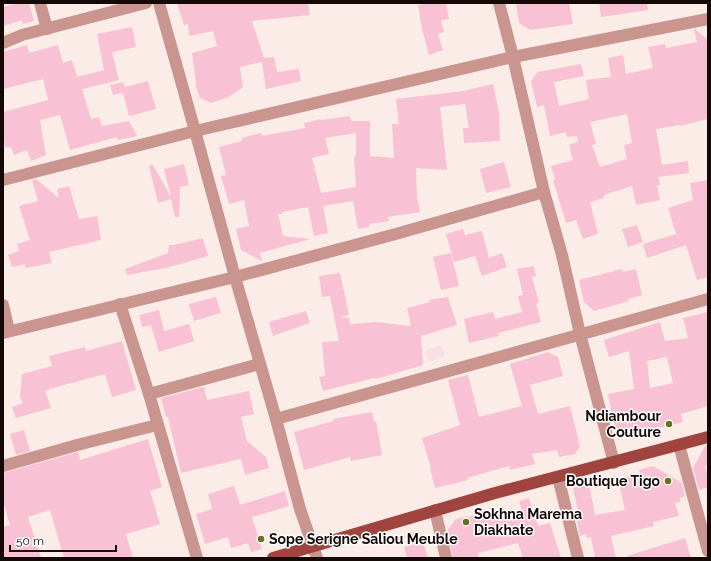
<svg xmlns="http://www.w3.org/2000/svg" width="711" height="561" font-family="Raleway,sans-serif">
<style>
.industrial{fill:#f9dee3}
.building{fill:#f8c1d4;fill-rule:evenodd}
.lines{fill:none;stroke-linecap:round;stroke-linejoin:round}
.minor{stroke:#c9958e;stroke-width:12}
.major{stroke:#9f443e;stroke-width:12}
.poi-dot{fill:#67731e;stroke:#fdfdfd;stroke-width:1.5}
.labels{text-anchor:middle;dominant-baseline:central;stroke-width:3;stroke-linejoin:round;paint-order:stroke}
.poi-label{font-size:14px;font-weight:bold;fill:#140906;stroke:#fdfdfd;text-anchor:end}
</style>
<rect width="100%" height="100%" fill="#fbece7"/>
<!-- industrial -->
<path class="industrial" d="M442,345L445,356L429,362L425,350Z"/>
<!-- building -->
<g class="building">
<path d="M19,3H29L34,21L23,24L22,20L3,26V7Z"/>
<path d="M177,3H308L310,15L252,21L264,58L274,57L277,72L299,69L301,81L266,89L262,62L240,67L243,87L229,97L211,103L200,98L195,84L196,83L192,53L217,46L213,31L189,36L188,24L184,25Z"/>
<path d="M428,3H446L449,19L441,20L444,32L438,34L443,50L429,55L422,29L418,5Z"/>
<path d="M516,3H569L573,24L530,30L519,23Z"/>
<path d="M599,3H647L648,10L601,17Z"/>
<path d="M132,27L136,47L112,52L119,80L82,89L91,119L99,117L102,126L129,121L137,136L118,140L117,137L70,150L60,115L40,120L46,155L31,161L27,150L14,155L11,147H5L3,134V112L48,100L43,79L3,89V52L27,45L29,53L58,45L63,63L72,60L77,77L104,70L97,34Z"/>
<path d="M694,29H695L708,40V119L680,126L679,125L656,129L662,165L688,161L689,173L658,177L660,185L657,186L660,200L636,205L632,186L604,195V198L590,202L598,234L583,239L576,220L566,223L553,180L555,179L551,166L573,160L569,145L578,142L577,136L567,137L566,132L550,136L544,105L537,107L531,81L538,72L581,64L584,76L554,82L559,106L589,99L586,80L611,77L608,58L623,55L626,74L653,68L648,47L665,44L666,48L697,42ZM627,114L632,143L624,145L627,159L600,167L592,145L596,144L590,122Z"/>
<path d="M148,81L156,109L129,116L123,93L113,95L110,85L123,82L125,87Z"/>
<path d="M493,84L499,113L500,141L464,143L463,128H469L465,104L440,107L447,170L416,168L417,197L420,212L388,217L389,221L369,224V227L358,229L353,201L323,206L328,233L314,236L308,207L282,212V214H278L283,236L310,239L260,253L262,261L241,250L236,229L249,226L244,200L229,204L221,176L226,175L219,147L242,141V138L261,133L262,136L305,128L304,123L321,119V120L350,116L351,121H370V156L394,158L392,124H399L396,99L463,91ZM356,133V156L354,157L356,187L321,193L312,158L329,154L325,138Z"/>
<path d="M504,162L511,187L486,193L480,169Z"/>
<path d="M184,164L189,185L180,187L179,217H175L171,199L158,203L149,166L153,165L171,197L164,169Z"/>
<path d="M36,179L59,198L57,189L69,186L79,219L97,216L101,240L49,252L52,263L25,268V264L12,267L8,255L19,251L17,244L30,240L19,206L38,201L32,180Z"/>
<path d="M708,180V277L697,280L686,245L647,258L643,244L676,234L668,208L693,200L690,183Z"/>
<path d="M637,225L643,242L628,247L622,229Z"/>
<path d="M463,229L465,235L482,231L489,258L502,253L507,267L482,276L475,256L454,262L446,234Z"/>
<path d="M203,238L208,256L166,268L127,275L125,269L168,253L169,245H174Z"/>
<path d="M451,253L459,286L441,290L433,257Z"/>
<path d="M534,266L536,276L532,277L539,303H536L541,322L498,333L499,336L469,343L464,319L493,312L495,319L522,312L518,296L523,295L517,269Z"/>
<path d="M622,269L623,272L636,269L642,295L628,299L629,301L594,311L584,302L579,280Z"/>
<path d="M340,273L349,315L340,317L349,318L350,324L376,322L411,326L407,308L430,302L429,300L448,297L457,325L421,336L423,365L386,376L374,379V378L323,391L319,377L325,376L322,342L339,341L330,296L322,297L319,276Z"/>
<path d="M216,297L221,313L194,321L189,304Z"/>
<path d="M159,310L164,331L189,324L194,341L159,352L151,325L142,327L139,315Z"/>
<path d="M306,311L310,323L273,336L269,322Z"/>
<path d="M708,312V406L681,414L683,422L645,431L644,429L625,435L617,430L613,419L608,394L634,389L629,351L609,357L604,340L660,322L665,341L688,338L683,318ZM667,357L673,383L650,388L647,361Z"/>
<path d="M122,341L136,390L112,397L105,374L49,389V390L45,391L51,408L16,418L12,407L23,403L20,397L22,374L52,366L49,356L85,347L86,351Z"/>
<path d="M548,352L558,357L563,376L530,385L538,414L570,406L580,446L575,454L559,457L557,450L532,454L535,464L510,470L509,466L467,478L468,480L435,488L430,468H431L422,438L460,425L448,380L468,375L479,417L522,406L510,364Z"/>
<path d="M204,387L207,400L249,391L254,414L241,417L247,441L266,457L269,468L245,475L241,459L181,473L168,417H166L161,398Z"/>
<path d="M372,412L374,422L376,421L382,455L351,461L350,457L304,470L294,432L334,421L333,419Z"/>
<path d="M24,430L30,451L16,455L10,434Z"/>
<path d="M148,439L162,487L150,491L160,524L126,534L133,558H64L50,510L28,517L41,558H3V527L10,525L3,501V473L78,452L80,460Z"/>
<path d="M708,445V465L705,466L708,477V487L699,490L693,468L705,446Z"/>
<path d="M653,466L682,483L685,496L680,498V502L675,503L679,516L653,522L654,526L611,536L616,558H595L591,537L587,538L586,534L580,536L577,521L580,520L573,488L589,484L595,515L625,510L618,479L640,474L639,470Z"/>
<path d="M234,486L240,505L285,491L289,506L252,517L262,549L251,552L248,543L231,548L228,537L205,544L196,514L212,509L208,494Z"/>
<path d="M529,498L538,526L550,523L561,558H523L518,543L478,553L479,558H453L447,531L456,519L467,516L468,517L490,511L492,519L522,511L519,501Z"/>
<path d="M685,538L691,558H628L627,556Z"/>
<path d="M423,542L428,558H407L404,547Z"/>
</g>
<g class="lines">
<!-- minor -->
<g class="minor">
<path d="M40,3L47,29"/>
<path d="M159,3L195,131L235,277L276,419L300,509L317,558"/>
<path d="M499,3L513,57L544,192L562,255L580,334L614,463"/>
<path d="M3,43L22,35L146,3"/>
<path d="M3,180L195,131L513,57L708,19"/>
<path d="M120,304L149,394L197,558"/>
<path d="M3,305L9,331"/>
<path d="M3,333L235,277L392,235L544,192"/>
<path d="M149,394L260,364"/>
<path d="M276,419L708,299"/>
<path d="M679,445L708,551"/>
<path d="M3,466L77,445L157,425"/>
<path d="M558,477L578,558"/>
<path d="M435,510L446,558"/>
</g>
<!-- major -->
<path class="major" d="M273,558L495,493L708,437"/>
</g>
<!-- markers -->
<g class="poi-dot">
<circle cx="669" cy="424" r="4"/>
<circle cx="668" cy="481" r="4"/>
<circle cx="466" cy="522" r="4"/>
<circle cx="261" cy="539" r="4"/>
</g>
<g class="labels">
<!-- poi labels -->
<g class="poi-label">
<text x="661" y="416">Ndiambour<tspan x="661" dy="16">Couture</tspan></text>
<text x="660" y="481">Boutique Tigo</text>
<text x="474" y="514" text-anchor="start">Sokhna Marema<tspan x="474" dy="16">Diakhate</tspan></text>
<text x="269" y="539" text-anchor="start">Sope Serigne Saliou Meuble</text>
</g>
</g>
<!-- border -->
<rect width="711" height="561" fill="none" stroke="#140906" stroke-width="8"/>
<!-- scale -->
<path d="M10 545v6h106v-6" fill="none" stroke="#140906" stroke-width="2"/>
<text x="16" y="545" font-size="12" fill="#140906" stroke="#fdfdfd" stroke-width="3" paint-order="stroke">50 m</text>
</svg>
